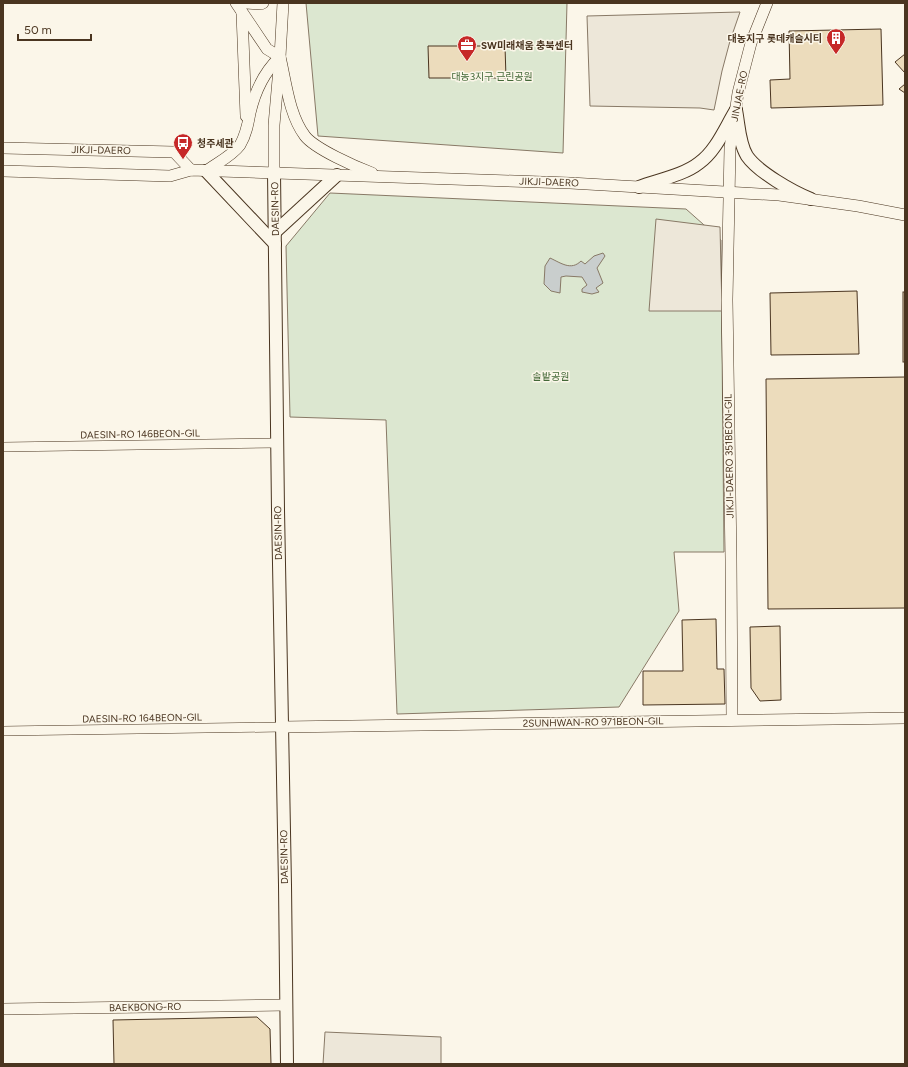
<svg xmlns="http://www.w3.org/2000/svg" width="908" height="1067" font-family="Figtree,'Noto Sans KR',sans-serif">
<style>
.green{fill:#dce7d0;stroke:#887966}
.parking{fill:#ede7d9;stroke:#887966}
.water{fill:#c9cecd;stroke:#887966}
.building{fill:#ecdcbc;stroke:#4a3520}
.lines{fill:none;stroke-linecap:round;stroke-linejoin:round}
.minor-casing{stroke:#4a3520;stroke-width:10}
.tertiary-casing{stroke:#4a3520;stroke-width:12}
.secondary-casing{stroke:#4a3520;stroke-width:14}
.minor{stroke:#fbf6e9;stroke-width:9}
.tertiary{stroke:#fbf6e9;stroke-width:11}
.secondary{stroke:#fbf6e9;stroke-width:12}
.labels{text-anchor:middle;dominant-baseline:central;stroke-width:3;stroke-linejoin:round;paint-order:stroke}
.poi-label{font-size:10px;font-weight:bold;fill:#4a3520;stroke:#fbf6e9;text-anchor:start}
.park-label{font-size:10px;fill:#436837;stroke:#fbf6e9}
.street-label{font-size:10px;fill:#4a3520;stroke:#fbf6e9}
</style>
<rect width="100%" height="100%" fill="#fbf6e9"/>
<!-- green -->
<g class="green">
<path d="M306,3H567L563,153L318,136Z"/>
<path d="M330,193L686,209L721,240L724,552H674L679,611L619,707L397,714L386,420L290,417L286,246Z"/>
</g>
<!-- parking -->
<g class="parking">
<path d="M740,12L730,41L722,71L714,110L700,108L590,106L587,16Z"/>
<path d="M656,219L720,227L722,311H649Z"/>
<path d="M325,1032L441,1037V1064H323Z"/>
</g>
<!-- water -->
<path class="water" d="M603,253L605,256L597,268L603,283L596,288L599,292L592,294L582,292V289L587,285L582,277L566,276L561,277L560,293L551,291L544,284L545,266L550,258C561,263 571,271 581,261L585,264L594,256Z"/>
<!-- building -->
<g class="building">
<path d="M881,29L883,105L771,108L770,80L790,79L789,31Z"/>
<path d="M428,46H505L506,78H429Z"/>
<path d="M905,54V73L895,62Z"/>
<path d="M905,84V93L899,89Z"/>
<path d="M857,291L859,354L771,355L770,293Z"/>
<rect x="903" y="292" width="2" height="70"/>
<path d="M905,377V608L768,609L766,379Z"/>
<path d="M716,619L717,669H724L725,704L643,705V671H683L682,620Z"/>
<path d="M780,626L781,700L760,701L751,688L750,627Z"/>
<path d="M257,1017L270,1029L271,1064H114L113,1020Z"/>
</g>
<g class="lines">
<!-- minor casing -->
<g class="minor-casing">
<g id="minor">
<path d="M3,447L277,443"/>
<path d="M3,731L282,727"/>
</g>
</g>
<!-- tertiary casing -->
<g class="tertiary-casing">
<g id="tertiary">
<path d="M236,3L267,49L280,57C286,82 289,115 305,136C315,149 356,167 372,173"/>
<path d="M246,3L261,4L263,3"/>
<path d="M242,13L246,116"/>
<path d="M3,148L174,152L191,170"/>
<path d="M3,171L170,176L191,170L570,183L779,195L858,206L905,215"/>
<path d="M206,171C217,163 232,156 240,145C246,135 248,124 250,113C255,91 264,72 280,57"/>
<path d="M274,173V125L280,57L283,3"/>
<path d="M732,720L731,559L727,300L730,148L738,93L751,43L767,3"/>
<path d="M282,727L905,718"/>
<path d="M3,1009L286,1005"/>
</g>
</g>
<!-- secondary casing -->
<g class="secondary-casing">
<g id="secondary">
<path d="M736,110C739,125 739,143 747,156C758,172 793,192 811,199"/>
<path d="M206,171L275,244"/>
<path d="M274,173L278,510L285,885L287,1064"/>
<path d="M639,187C658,180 684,175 699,163C716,151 725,128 736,110"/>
<path d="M275,232L337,175"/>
</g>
</g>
<!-- minor -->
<use href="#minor" class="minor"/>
<!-- tertiary -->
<use href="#tertiary" class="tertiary"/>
<!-- secondary -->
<use href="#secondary" class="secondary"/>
</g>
<!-- icons -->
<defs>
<g id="building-pin" transform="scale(1)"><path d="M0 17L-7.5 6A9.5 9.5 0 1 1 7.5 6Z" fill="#c62828" stroke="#fbf6e9"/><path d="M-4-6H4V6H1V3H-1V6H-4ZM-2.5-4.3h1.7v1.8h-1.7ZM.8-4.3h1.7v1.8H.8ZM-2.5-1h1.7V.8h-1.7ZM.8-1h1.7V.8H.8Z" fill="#fff"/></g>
<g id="office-pin" transform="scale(1)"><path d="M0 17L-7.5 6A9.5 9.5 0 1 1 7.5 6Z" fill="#c62828" stroke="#fbf6e9"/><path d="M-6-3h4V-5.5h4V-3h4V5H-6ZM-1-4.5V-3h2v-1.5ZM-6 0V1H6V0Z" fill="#fff"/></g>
<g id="bus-pin" transform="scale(1)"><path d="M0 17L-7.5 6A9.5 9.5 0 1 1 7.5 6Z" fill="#c62828" stroke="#fbf6e9"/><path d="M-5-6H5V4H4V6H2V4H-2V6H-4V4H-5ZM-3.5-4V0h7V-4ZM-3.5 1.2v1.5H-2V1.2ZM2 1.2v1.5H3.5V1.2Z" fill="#fff"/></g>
</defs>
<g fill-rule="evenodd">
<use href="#building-pin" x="836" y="38"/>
<use href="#office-pin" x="467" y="45"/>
<use href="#bus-pin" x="183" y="143"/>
</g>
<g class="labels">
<!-- poi labels -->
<g class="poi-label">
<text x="822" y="38" text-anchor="end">대농지구 롯데캐슬시티</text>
<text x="481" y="45">SW미래채움 충북센터</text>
<text x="197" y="143">청주세관</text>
</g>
<!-- park labels -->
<g class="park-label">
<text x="492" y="76">대농3지구 근린공원</text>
<text x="551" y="376">솔밭공원</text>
</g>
<!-- street labels -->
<g class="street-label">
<text transform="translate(739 96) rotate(-79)">JINJAE-RO</text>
<text transform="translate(101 150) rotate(1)">JIKJI-DAERO</text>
<text transform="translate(549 182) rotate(2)">JIKJI-DAERO</text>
<text transform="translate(275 209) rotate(-91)">DAESIN-RO</text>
<text transform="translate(140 434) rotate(-1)">DAESIN-RO 146BEON-GIL</text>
<text transform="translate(729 456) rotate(-91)">JIKJI-DAERO 351BEON-GIL</text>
<text transform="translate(278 533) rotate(-91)">DAESIN-RO</text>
<text transform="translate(142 718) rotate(-1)">DAESIN-RO 164BEON-GIL</text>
<text transform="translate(593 722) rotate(-1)">2SUNHWAN-RO 971BEON-GIL</text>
<text transform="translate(284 857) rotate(-91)">DAESIN-RO</text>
<text transform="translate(145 1007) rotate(-1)">BAEKBONG-RO</text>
</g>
</g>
<!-- border -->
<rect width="908" height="1067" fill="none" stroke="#4a3520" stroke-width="8"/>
<!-- scale -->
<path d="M18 34v6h73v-6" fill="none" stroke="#4a3520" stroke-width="2"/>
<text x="24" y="34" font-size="12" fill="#4a3520" stroke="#fbf6e9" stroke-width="3" paint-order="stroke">50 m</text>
</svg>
